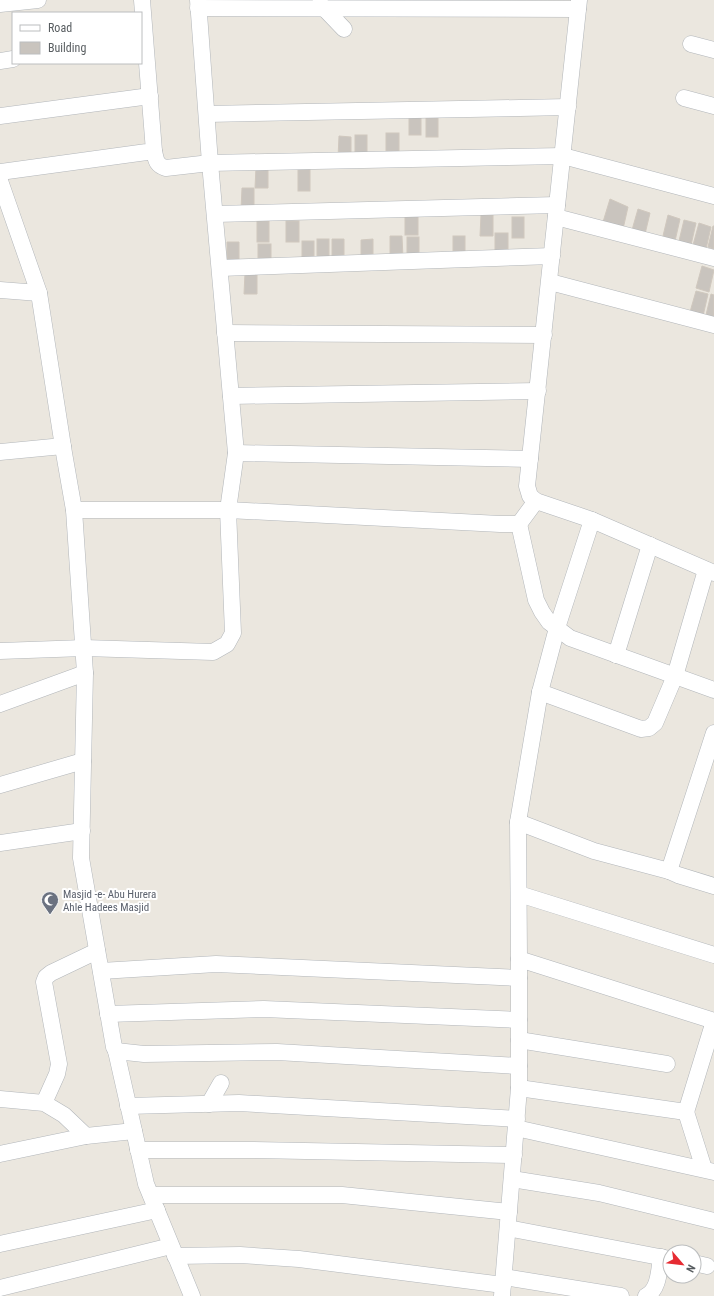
<svg xmlns="http://www.w3.org/2000/svg" width="714" height="1296" font-family="'Roboto Condensed',sans-serif">
<style>
.building{fill:#c9c4be;stroke:#d0c8be}
.lines{fill:none;stroke-linecap:round;stroke-linejoin:round}
.minor-casing{stroke:#b2b6ba;stroke-width:17}
.minor{stroke:#fff;stroke-width:16}
.labels{text-anchor:middle;dominant-baseline:central;stroke-width:4;stroke-linejoin:round;paint-order:stroke}
.worship-label{font-size:11px;fill:#5b616d;stroke:#fff;text-anchor:start}
</style>
<rect width="100%" height="100%" fill="#ebe7df"/>
<!-- building -->
<g class="building">
<rect x="409" y="113" width="12" height="22"/>
<rect x="426" y="115" width="12" height="22"/>
<rect x="386" y="133" width="13" height="21"/>
<rect x="355" y="135" width="12" height="21"/>
<path d="M339,136L351,137V158H338Z"/>
<path d="M256,167H268V188H255Z"/>
<rect x="298" y="169" width="12" height="22"/>
<path d="M242,188H254V210H241Z"/>
<path d="M610,199L628,207L623,229L603,222Z"/>
<path d="M638,209L650,213L645,234L632,230Z"/>
<rect x="405" y="214" width="13" height="21"/>
<path d="M481,215H493V236H480Z"/>
<path d="M668,215L680,219L675,241L663,236Z"/>
<rect x="512" y="217" width="12" height="21"/>
<path d="M684,220L696,223L691,245L679,241Z"/>
<rect x="257" y="221" width="12" height="21"/>
<rect x="286" y="221" width="13" height="21"/>
<path d="M699,223L711,227L706,249L693,245Z"/>
<path d="M713,226H714V249L708,247Z"/>
<rect x="495" y="233" width="13" height="21"/>
<path d="M390,236H402L403,258L390,257Z"/>
<rect x="453" y="236" width="12" height="22"/>
<rect x="407" y="237" width="12" height="21"/>
<rect x="317" y="239" width="12" height="21"/>
<path d="M332,239H344V261L332,260Z"/>
<path d="M373,239V261H361V240Z"/>
<rect x="302" y="241" width="12" height="21"/>
<path d="M227,242H239V264L227,263Z"/>
<rect x="258" y="244" width="13" height="21"/>
<path d="M702,266L714,270L709,292L696,288Z"/>
<path d="M245,273H257V294H244Z"/>
<path d="M696,291L708,294L703,316L690,312Z"/>
<path d="M711,294L714,295V318L706,315Z"/>
</g>
<g class="lines">
<!-- minor casing -->
<g class="minor-casing">
<g id="minor">
<path d="M198,0L210,163L236,453"/>
<path d="M579,0L527,486L530,496L536,501L592,520L714,573"/>
<path d="M0,4L38,0"/>
<path d="M320,4L344,29"/>
<path d="M198,8L578,9"/>
<path d="M691,44L714,50"/>
<path d="M0,61L13,59"/>
<path d="M684,98L714,106"/>
<path d="M207,114L568,107"/>
<path d="M0,116L150,96"/>
<path d="M154,151C156,160 156,165 166,168L210,163L563,156L714,196"/>
<path d="M0,172L154,151L142,0"/>
<path d="M0,181L39,293L64,453L74,510L85,673L81,858L114,1047L116,1051L146,1184L192,1296"/>
<path d="M215,214L557,205"/>
<path d="M556,217L714,258"/>
<path d="M220,268L552,256"/>
<path d="M550,282L714,325"/>
<path d="M0,290L39,293"/>
<path d="M225,333L544,335"/>
<path d="M231,396L538,391"/>
<path d="M0,452L63,446"/>
<path d="M74,510H228L500,524H519L536,501"/>
<path d="M519,524L536,600L542,612L549,622L570,638L714,690"/>
<path d="M0,651L84,648L213,652L227,644L233,633L228,510L236,453L530,459"/>
<path d="M616,655L650,545"/>
<path d="M540,692L641,729L649,728L655,723L675,676L706,570"/>
<path d="M0,704L85,673"/>
<path d="M714,733L669,871L678,875L714,886"/>
<path d="M0,785L83,761"/>
<path d="M518,822L594,851L669,871"/>
<path d="M0,843L82,831"/>
<path d="M519,894L714,955"/>
<path d="M519,959L714,1021"/>
<path d="M101,971L216,964L519,978"/>
<path d="M108,1014L264,1009L519,1020"/>
<path d="M519,1040L667,1064"/>
<path d="M116,1051L144,1054L277,1052L519,1066"/>
<path d="M519,1088L686,1112L714,1021"/>
<path d="M0,1099L44,1103L64,1115L86,1136"/>
<path d="M44,1103L57,1074L59,1064L44,982L46,977L51,973L97,951"/>
<path d="M209,1104L221,1083"/>
<path d="M128,1106L239,1103L517,1119"/>
<path d="M686,1112L704,1169"/>
<path d="M516,1128L714,1172"/>
<path d="M138,1150H251L514,1155"/>
<path d="M0,1154L86,1136L134,1131"/>
<path d="M512,1179L599,1193L714,1221"/>
<path d="M151,1195H342L509,1212"/>
<path d="M508,1228L670,1259"/>
<path d="M0,1244L157,1210"/>
<path d="M175,1256L240,1255L299,1259L503,1285"/>
<path d="M694,1263L707,1266"/>
<path d="M504,1277L621,1296"/>
<path d="M0,1288L171,1246"/>
<path d="M502,1296L519,1088V959L518,822L540,692L557,628L592,520"/>
<path d="M646,1296C659,1290 659,1270 661,1257"/>
</g>
</g>
<!-- minor -->
<use href="#minor" class="minor"/>
</g>
<!-- icons -->
<defs>
<g id="mosque-pin" transform="scale(0.9)"><path d="M0 17L-7.5 6A9.5 9.5 0 1 1 7.5 6Z" fill="#6b7280" stroke="#fff"/><path d="M3.5-4.9A6 6 0 1 0 3.5 4.9A5 5 0 1 1 3.5-4.9Z" fill="#fff"/></g>
</defs>
<g fill-rule="evenodd">
<use href="#mosque-pin" x="50" y="900"/>
</g>
<g class="labels">
<!-- worship labels -->
<g class="worship-label">
<text x="63" y="894">Masjid -e- Abu Hurera<tspan x="63" dy="13">Ahle Hadees Masjid</tspan></text>
</g>
</g>
<!-- legend -->
<rect x="12" y="12" width="130" height="52" fill="#ffffff" stroke="#bcbebf"/>
<rect x="20" y="25" width="20" height="6" fill="#ffffff" stroke="#bcbebf"/>
<text x="48" y="32" font-size="12" fill="#585d60">Road</text>
<rect x="20" y="42" width="20" height="12" fill="#c9c4be" stroke="#bcbebf"/>
<text x="48" y="52" font-size="12" fill="#585d60">Building</text>
<!-- north arrow -->
<g transform="translate(682 1264) rotate(118)"><circle r="19" fill="#ffffff" stroke="#bcbebf"/>
<path d="M0-3L7 15L0 10L-7 15Z" fill="#e62b32"/>
<text y="-6" font-size="11" font-weight="bold" text-anchor="middle" fill="#585d60">N</text>
</g>
</svg>
